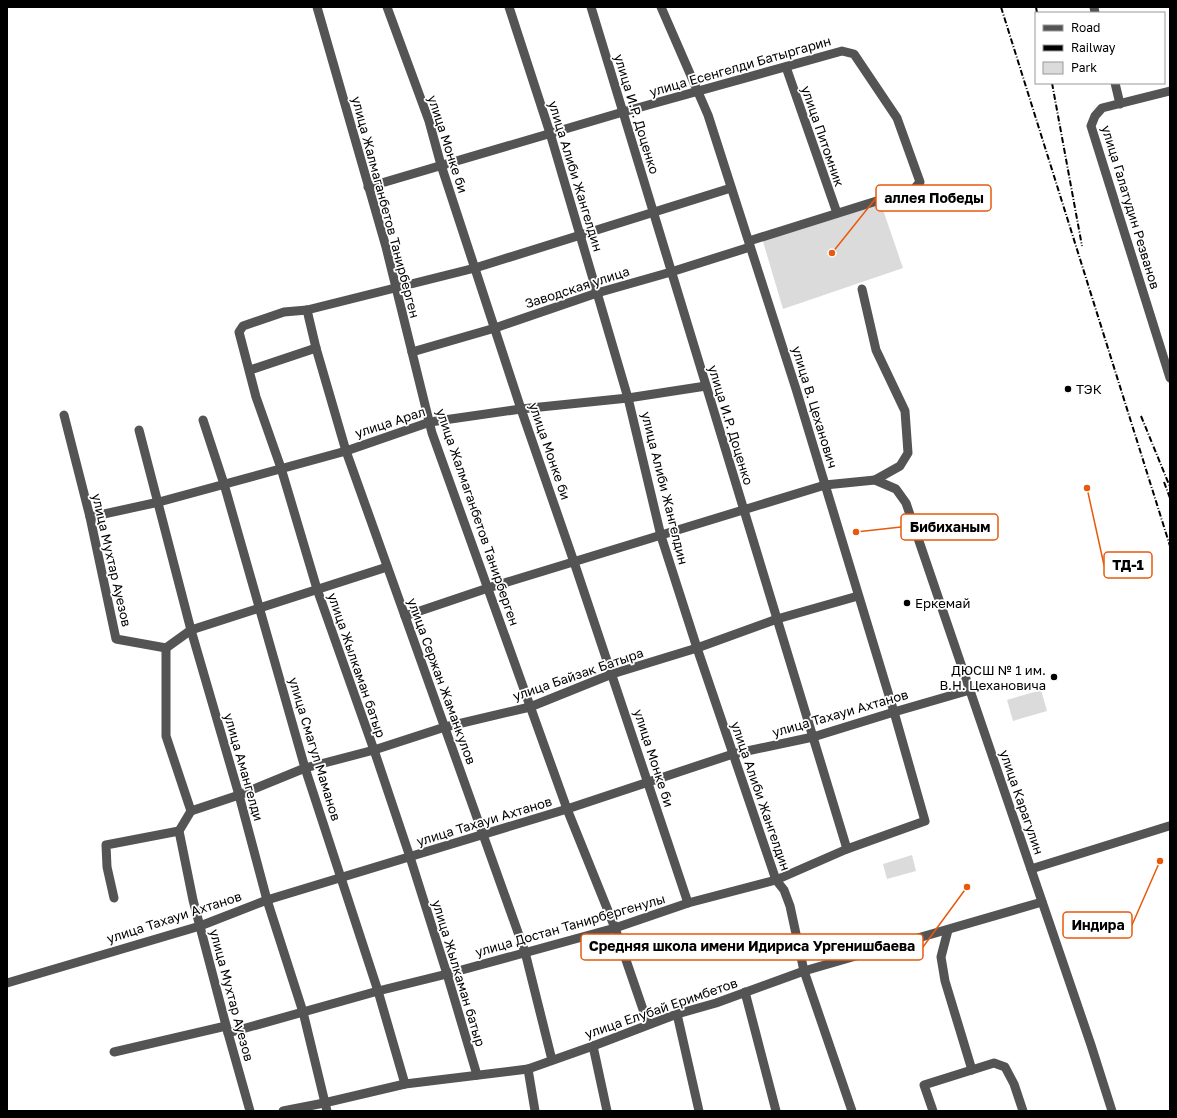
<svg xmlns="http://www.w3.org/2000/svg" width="1177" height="1118" font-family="'Golos Text',sans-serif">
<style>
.green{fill:#dbdbdb}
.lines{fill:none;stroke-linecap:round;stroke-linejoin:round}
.minor{stroke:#545454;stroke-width:9}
.rail{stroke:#000;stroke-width:2;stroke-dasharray:6 2 1 2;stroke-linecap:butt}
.poi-dot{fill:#000;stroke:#fff;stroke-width:1.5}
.labels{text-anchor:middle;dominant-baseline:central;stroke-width:3.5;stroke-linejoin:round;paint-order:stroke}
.street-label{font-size:13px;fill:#000;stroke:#fff}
.poi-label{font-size:13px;fill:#000;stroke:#fff;text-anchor:start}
.leader{fill:none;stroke:#e8590c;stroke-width:1.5}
.callout-dot{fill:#e8590c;stroke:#fff;stroke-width:1.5}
.callout{fill:#fff;stroke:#e8590c;stroke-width:1.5}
.callout-label{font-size:14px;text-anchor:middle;font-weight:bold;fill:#000}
</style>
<rect width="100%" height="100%" fill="#fff"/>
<!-- green -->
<g class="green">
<path d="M881,204L903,268L783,309L762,238Z"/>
<path d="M1041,690L1047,711L1013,721L1007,700Z"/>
<path d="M912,855L916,871L887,879L883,864Z"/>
</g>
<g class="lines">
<!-- minor -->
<g class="minor">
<path d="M317,7L386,247L432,433L567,809L615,928L648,1024"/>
<path d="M387,7L429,121L441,165L521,409L574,562L688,903"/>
<path d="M509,7L550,133L628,398L661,536L697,648L776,880L784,890L790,906L804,971L852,1111"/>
<path d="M591,7L847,849"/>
<path d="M1094,7L1095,13"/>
<path d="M786,67L837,213"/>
<path d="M1115,83L1120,104"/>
<path d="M1170,91L1102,108L1095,116L1091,126L1170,378"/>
<path d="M368,187L623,112L842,51L854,54L897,118L920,182L910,194L883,199L749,241"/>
<path d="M862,289L876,350L905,411L908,453L900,466L875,480"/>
<path d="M307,310L316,348L346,451L525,952L552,1060"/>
<path d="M412,352L495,328L597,293L671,272L750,247"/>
<path d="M250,370L316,348"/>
<path d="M64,415L90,517L116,639L166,648"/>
<path d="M203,420L224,484L305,768L378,991L405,1084"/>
<path d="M139,430L191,630L239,795L267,900L303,1012L327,1111"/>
<path d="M90,517L159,502L346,451L430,422L521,409L628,398L706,386"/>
<path d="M405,616L488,588L825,485L875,480L896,489L906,503L1091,1045L1112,1111"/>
<path d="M166,648V736L191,811L179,831L193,900L228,1033L250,1111"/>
<path d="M166,648L191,630L387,567"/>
<path d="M191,811L239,795L305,768L374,750L445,727L530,707L612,674L697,648L777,619L858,596"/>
<path d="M1031,869L1169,826"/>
<path d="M114,898L107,867L106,845L179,831"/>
<path d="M948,930L941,957L945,981L972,1070"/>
<path d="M7,983L200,926L267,900L567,809L733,754L813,737L894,712L970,690"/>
<path d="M745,992L776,1111"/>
<path d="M677,1014L699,1111"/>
<path d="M228,1033L378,991L447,974L615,928L688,903L776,880L847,849L925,821L894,712L796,389L708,115L661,7"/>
<path d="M593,1046L607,1111"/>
<path d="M114,1052L226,1026"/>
<path d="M528,1069L535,1111"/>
<path d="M477,1075L447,974L410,857L374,750L317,589L281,468L256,397L239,332L243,326L284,312L307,310L475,268L731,188"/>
<path d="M283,1111L324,1103L405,1084L528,1069L593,1046L677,1014L716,1003L804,971L1042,902"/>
<path d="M933,1111L924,1085L994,1063L1005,1067L1014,1084L1023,1111"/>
</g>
<!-- rail -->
<g class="rail">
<path d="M1001,7L1170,546"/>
<path d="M1036,7L1037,13"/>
<path d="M1052,83L1082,246"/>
<path d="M1141,416L1170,487"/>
<path d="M1164,482L1170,498"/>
</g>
</g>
<!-- markers -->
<g class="poi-dot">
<circle cx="1068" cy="389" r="4"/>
<circle cx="907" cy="603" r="4"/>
<circle cx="1054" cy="677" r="4"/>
</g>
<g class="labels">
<!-- street labels -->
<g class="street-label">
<text transform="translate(740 66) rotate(-16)">улица Есенгелди Батыргарин</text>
<text transform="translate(637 114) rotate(73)">улица И.Р. Доценко</text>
<text transform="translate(823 136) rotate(71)">улица Питомник</text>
<text transform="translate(448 144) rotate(72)">улица Монке би</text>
<text transform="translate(576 176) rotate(73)">улица Алиби Жангелдин</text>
<text transform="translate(386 207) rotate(75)">улица Жалмаганбетов Танирберген</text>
<text transform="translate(1131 207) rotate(73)">улица Галатудин Резванов</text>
<text transform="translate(577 287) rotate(-18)">Заводская улица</text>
<text transform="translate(815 407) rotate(73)">улица В. Цеханович</text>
<text transform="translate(390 422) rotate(-18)">улица Арал</text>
<text transform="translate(731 425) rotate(73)">улица И.Р. Доценко</text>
<text transform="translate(550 451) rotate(71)">улица Монке би</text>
<text transform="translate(665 488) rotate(76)">улица Алиби Жангелдин</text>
<text transform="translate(478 517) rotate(71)">улица Жалмаганбетов Танирберген</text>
<text transform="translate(112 560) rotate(77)">улица Мухтар Ауезов</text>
<text transform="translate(357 665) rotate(71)">улица Жылкаман батыр</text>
<text transform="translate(578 674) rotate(-19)">улица Байзак Батыра</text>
<text transform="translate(442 681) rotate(70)">улица Сержан Жаманкулов</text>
<text transform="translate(840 713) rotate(-16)">улица Тахауи Ахтанов</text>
<text transform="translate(315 749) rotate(73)">улица Смагул Маманов</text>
<text transform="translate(654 758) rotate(72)">улица Монке би</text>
<text transform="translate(244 767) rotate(74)">улица Амангелди</text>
<text transform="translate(761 796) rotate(71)">улица Алиби Жангелдин</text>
<text transform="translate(1022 802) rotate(71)">улица Карагулин</text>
<text transform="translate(484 821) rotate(-17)">улица Тахауи Ахтанов</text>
<text transform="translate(174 917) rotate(-18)">улица Тахауи Ахтанов</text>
<text transform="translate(570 925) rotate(-16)">улица Достан Танирбергенулы</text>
<text transform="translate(459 973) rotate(73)">улица Жылкаман батыр</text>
<text transform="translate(232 995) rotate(75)">улица Мухтар Ауезов</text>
<text transform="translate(661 1008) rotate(-19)">улица Елубай Еримбетов</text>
</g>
<!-- poi labels -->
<g class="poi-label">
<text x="1076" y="389">ТЭК</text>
<text x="915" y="603">Еркемай</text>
<text x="1046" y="670" text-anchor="end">ДЮСШ № 1 им.<tspan x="1046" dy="15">В.Н. Цехановича</tspan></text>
</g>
</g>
<!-- callouts -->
<path class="leader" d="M832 253L876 198M856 532L901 527M1087 488L1104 565M1160 861L1132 925M967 887L923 947"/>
<g class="callout-dot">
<circle cx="832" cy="253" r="4"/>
<circle cx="856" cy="532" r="4"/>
<circle cx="1087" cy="488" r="4"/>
<circle cx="1160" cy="861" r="4"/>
<circle cx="967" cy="887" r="4"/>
</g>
<g class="callout">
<rect x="876" y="185" width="115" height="26" rx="4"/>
<rect x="901" y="514" width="97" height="26" rx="4"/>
<rect x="1104" y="552" width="48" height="26" rx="4"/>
<rect x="1063" y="912" width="69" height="26" rx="4"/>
<rect x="581" y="934" width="342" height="26" rx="4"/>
</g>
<g class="callout-label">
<text x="934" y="203">аллея Победы</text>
<text x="950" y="532">Бибиханым</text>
<text x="1128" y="570">ТД-1</text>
<text x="1098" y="930">Индира</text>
<text x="752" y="951">Средняя школа имени Идириса Ургенишбаева</text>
</g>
<!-- border -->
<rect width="1177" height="1118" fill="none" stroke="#000000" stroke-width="16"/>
<!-- legend -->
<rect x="1035" y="12" width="130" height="72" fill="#ffffff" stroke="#999999"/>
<rect x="1043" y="25" width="20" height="6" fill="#545454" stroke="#999999"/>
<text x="1071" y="32" font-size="12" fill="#000000">Road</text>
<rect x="1043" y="45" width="20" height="6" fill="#000000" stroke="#999999"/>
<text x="1071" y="52" font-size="12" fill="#000000">Railway</text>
<rect x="1043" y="62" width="20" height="12" fill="#dbdbdb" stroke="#999999"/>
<text x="1071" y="72" font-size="12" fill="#000000">Park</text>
</svg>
